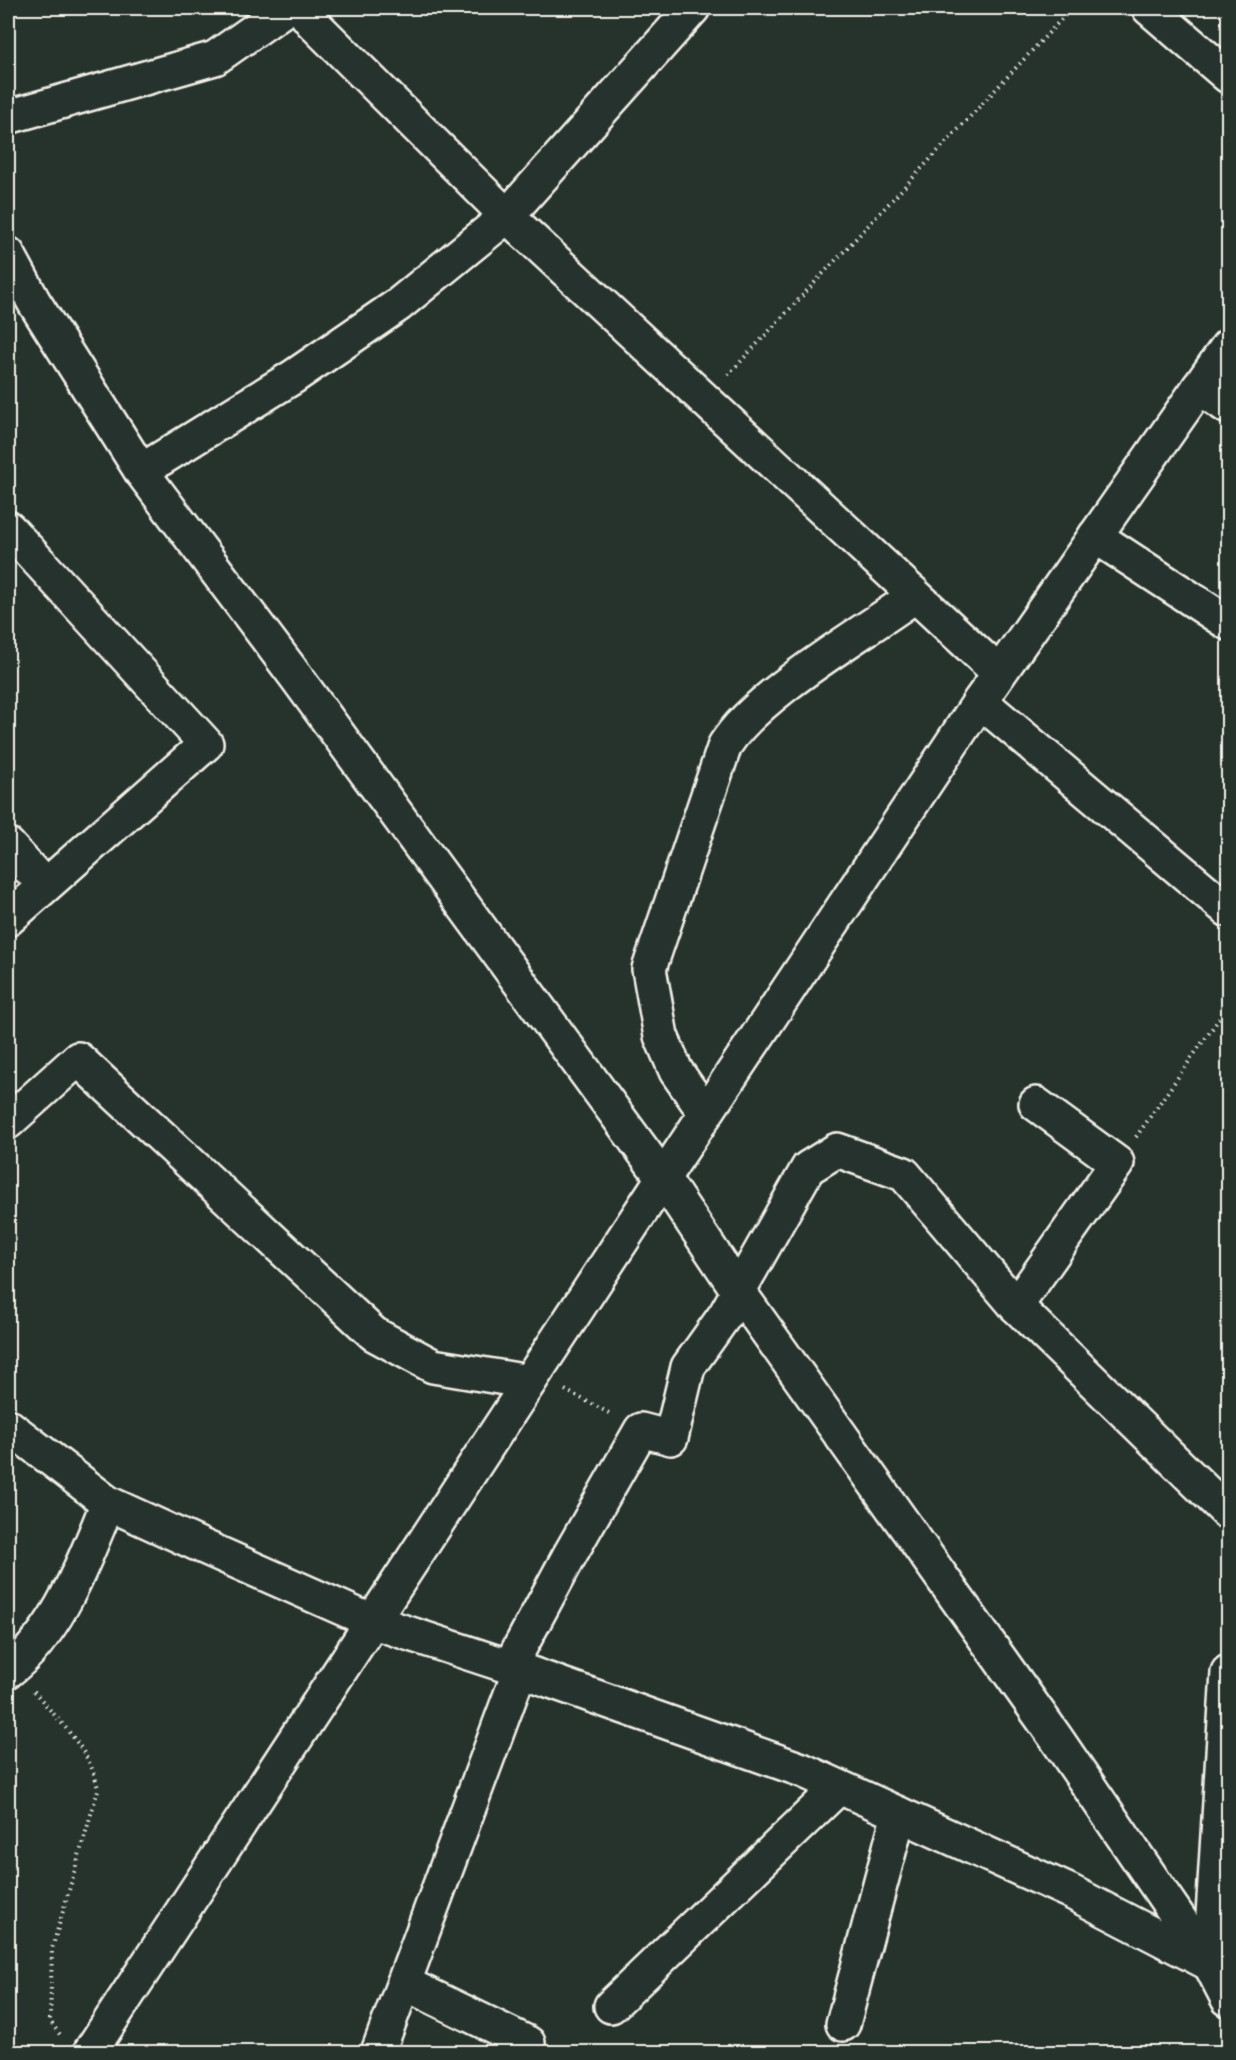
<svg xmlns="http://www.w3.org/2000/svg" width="1236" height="2060" font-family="'Shantell Sans',sans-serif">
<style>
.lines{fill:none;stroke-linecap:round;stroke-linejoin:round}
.minor-casing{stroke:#f4f1e8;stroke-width:38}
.path{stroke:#f4f1e8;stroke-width:4;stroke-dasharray:1.5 4.5;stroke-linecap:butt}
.minor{stroke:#26332d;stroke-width:33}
</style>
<rect width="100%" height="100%" fill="#26332d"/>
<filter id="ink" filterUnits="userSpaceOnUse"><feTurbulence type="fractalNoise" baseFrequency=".0167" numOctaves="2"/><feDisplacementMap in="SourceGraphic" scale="12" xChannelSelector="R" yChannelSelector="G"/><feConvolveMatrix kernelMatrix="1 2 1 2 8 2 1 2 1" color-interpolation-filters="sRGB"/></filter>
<g filter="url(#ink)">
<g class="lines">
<!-- minor casing -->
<g class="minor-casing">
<g id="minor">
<path d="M301,8L312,22L507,216L999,673"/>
<path d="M1149,8L1228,76"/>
<path d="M8,117L215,58L286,8"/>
<path d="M8,254L34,302L141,471L294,674L663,1178L739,1292L1056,1738L1210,1964L1228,1999"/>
<path d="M1199,387L1228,407"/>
<path d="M141,471L293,377L398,305L507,216L693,8"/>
<path d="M8,528L206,744L8,919"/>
<path d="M1095,536L1228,623"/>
<path d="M980,701L1228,910"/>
<path d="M8,845L44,885"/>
<path d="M709,1108L697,1101L676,1071L661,1036L649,969L725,745C757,695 852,640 903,604L912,592"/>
<path d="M8,1122L78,1059L374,1334L433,1366L529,1382"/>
<path d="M1016,1306L1117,1163L1036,1104"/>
<path d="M8,1426L108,1503L204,1547L371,1621L520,1670L802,1770L1069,1891L1210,1964L1228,1672"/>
<path d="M510,1666L568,1558L641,1430L671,1438L688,1367L725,1315L808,1168L837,1150L904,1174L1016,1306L1228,1513"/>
<path d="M8,1671C60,1631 83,1562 108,1503"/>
<path d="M404,1983L528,2043"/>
<path d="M611,2006L839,1787"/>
<path d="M843,2024L899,1814"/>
<path d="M90,2052L663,1178L980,701L1228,346"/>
<path d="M378,2052L520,1670"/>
</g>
</g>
<!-- path -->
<g class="path">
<path d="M728,375L1072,8"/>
<path d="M1136,1137L1228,1006"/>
<path d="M565,1390L611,1414"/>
<path d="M34,1691C59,1722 92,1750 98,1790L52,1949L50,2021L61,2036"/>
<path d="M1219,2052L1228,2044"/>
</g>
<!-- minor -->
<use href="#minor" class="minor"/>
</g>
</g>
<!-- margin -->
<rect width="1236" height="2060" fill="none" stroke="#26332d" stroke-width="30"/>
<rect x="15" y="15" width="1206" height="2030" fill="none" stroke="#f4f1e8" stroke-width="2" filter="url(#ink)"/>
</svg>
